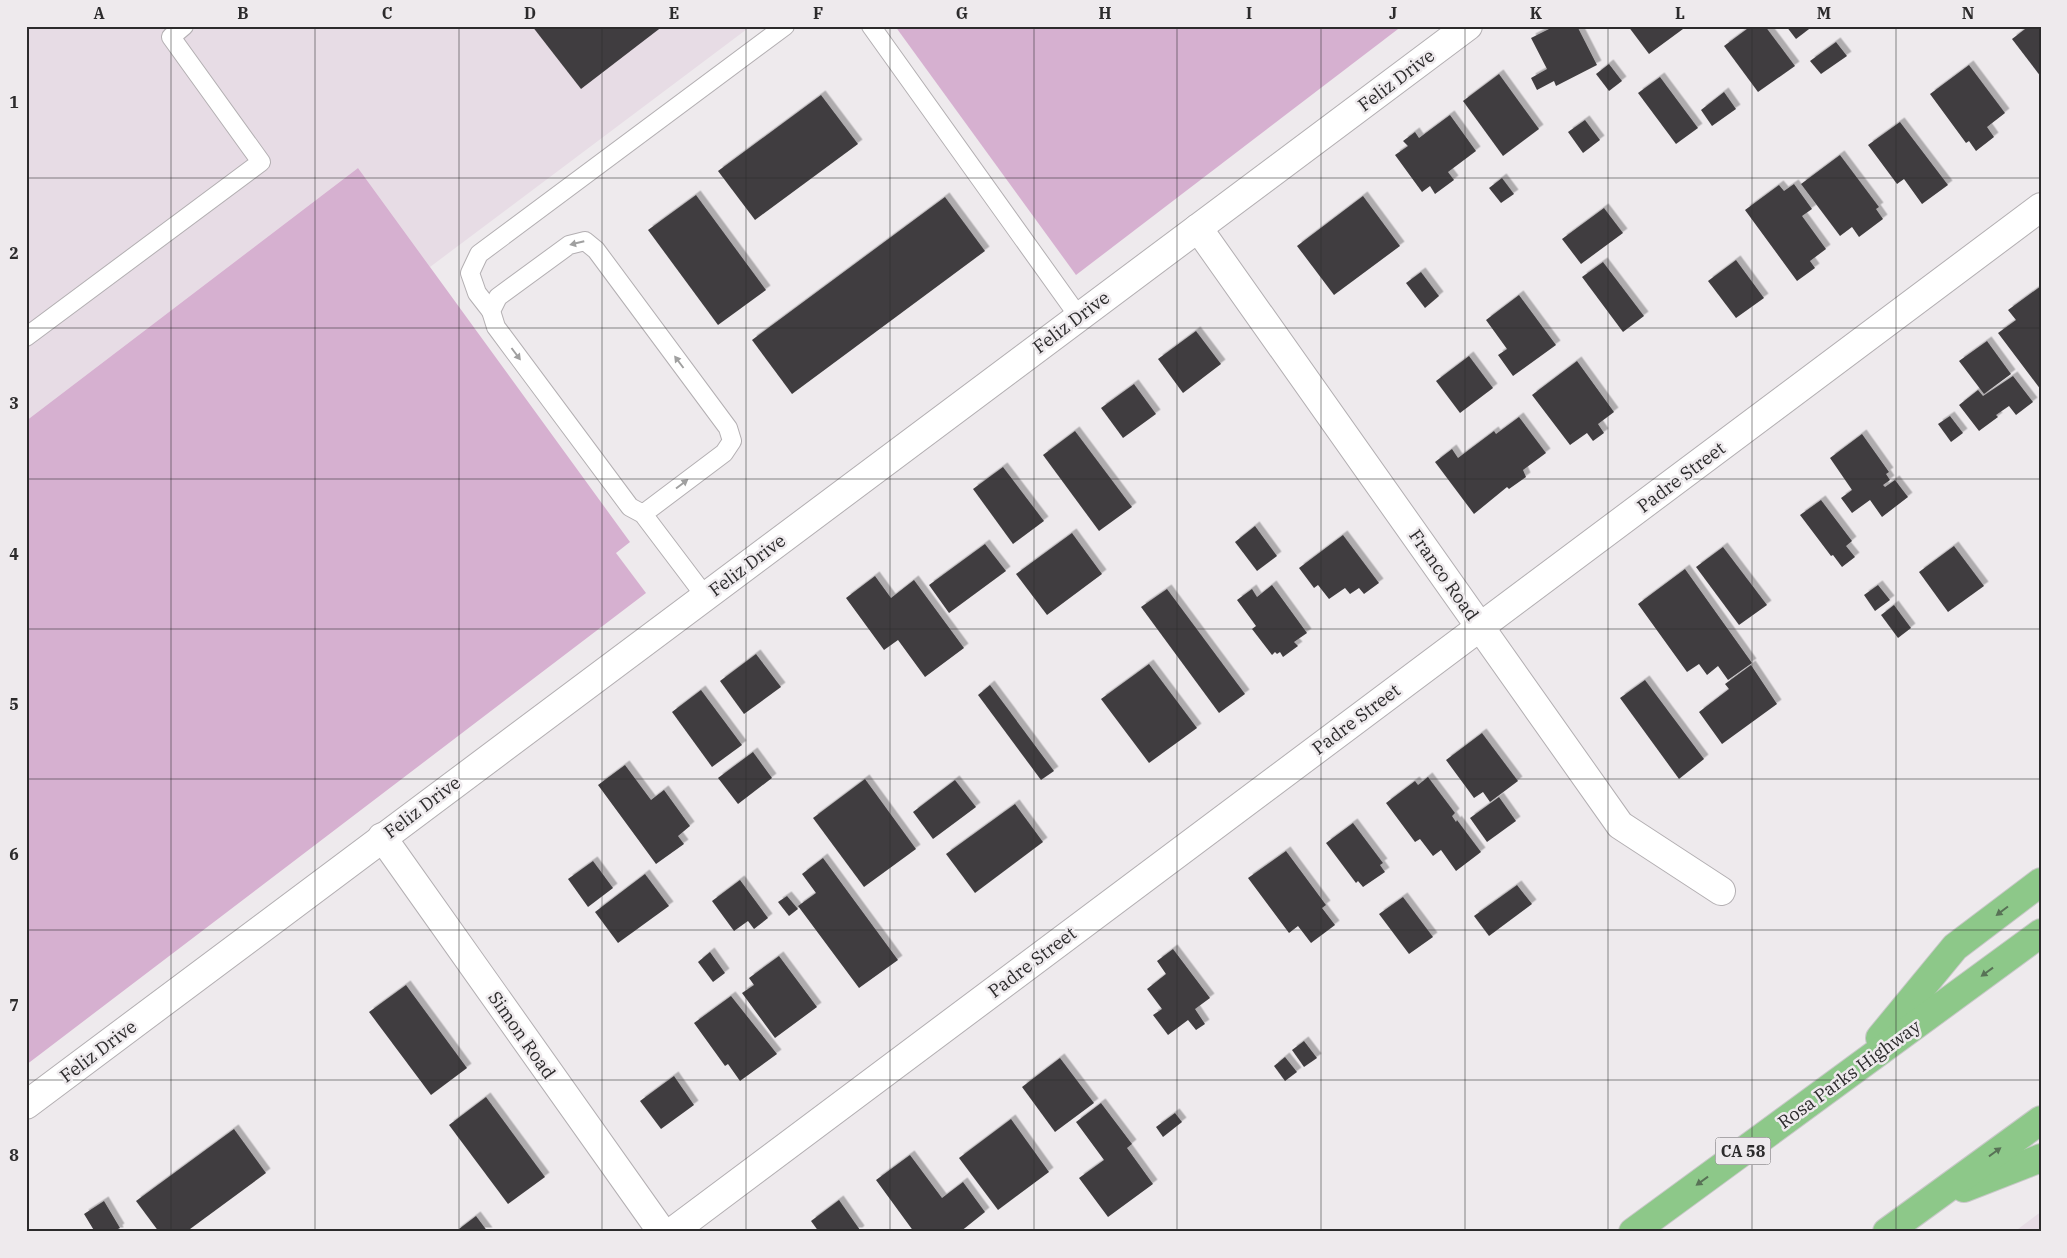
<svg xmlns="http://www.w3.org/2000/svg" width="2067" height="1258" font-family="'IBM Plex Serif',serif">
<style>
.built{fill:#e7dce5}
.green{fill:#d6b0d0}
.building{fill:#413e40;filter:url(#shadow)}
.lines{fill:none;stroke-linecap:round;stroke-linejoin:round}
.lane-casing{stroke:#b3afb2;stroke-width:20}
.street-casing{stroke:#b3afb2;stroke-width:30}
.highway-casing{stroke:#c8c8c8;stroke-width:30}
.lane{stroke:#fff;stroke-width:18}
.street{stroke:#fff;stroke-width:28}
.highway{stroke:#8dc889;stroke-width:28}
.oneway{fill:#a0a0a0}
.oneway2{fill:#587256}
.grid{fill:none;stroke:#2c2b2c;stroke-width:1;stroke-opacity:0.55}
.labels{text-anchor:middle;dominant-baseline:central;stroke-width:5;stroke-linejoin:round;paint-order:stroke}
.shield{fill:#eeeaed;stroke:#666466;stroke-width:1}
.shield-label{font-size:16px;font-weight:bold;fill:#2c2b2c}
.street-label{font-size:18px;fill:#2c2b2c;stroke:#eeeaed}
.neatline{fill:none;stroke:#2c2b2c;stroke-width:2}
.grid-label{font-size:16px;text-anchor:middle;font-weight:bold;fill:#2c2b2c}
</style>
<defs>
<filter id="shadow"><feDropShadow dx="4.5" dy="-4.5" stdDeviation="0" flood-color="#0004"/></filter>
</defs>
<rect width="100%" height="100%" fill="#eeeaed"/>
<!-- built -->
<g class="built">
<path d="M26,26H751L430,267L358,168L26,421Z"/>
<path d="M2041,1212V1232H2014L2038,1214Z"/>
</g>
<!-- green -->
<g class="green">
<path d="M895,26H1402L1076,275Z"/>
<path d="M358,168L630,542L616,553L646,593L26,1065V421Z"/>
</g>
<!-- building -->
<g class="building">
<path d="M532,26H663L581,89Z"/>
<path d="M1555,26H1577L1597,65L1556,86L1554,81L1537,90L1531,78L1547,69L1531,38Z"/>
<path d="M1628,26H1681L1683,29L1649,54Z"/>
<path d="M1751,26H1765L1795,66L1758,92L1724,46Z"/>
<path d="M1786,26H1813L1796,39Z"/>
<path d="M2029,26H2041V77L2012,39Z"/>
<path d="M1836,42L1847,56L1821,74L1810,61Z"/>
<path d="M1609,64L1622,81L1609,91L1596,74Z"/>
<path d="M1969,65L2005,113L1987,127L1994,137L1976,151L1969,141L1966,143L1930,94Z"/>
<path d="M1499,74L1539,129L1503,156L1463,101Z"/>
<path d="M1660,77L1698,128L1676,144L1638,93Z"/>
<path d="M1724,92L1736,109L1712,126L1701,110Z"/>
<path d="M821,95L858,144L755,220L718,171Z"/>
<path d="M1450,115L1476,151L1448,172L1454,180L1435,194L1430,186L1422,192L1395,155L1408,146L1403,141L1415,132L1419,138Z"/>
<path d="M1585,120L1600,140L1583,153L1568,132Z"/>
<path d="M1900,122L1948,185L1922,204L1904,179L1897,184L1868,145Z"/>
<path d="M1840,155L1879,207L1876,209L1883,219L1859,237L1852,227L1840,236L1801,184Z"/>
<path d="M1502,178L1514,194L1501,203L1489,188Z"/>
<path d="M1794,184L1812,209L1802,216L1826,249L1810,261L1815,268L1797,281L1745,210L1779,185L1784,191Z"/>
<path d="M696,195L766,290L718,325L648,230Z"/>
<path d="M1363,196L1400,246L1334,295L1297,246Z"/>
<path d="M945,197L985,251L792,394L752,340Z"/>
<path d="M1604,208L1623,233L1581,264L1562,239Z"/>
<path d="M1736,260L1764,298L1736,318L1708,281Z"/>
<path d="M1603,262L1644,316L1623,332L1582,277Z"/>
<path d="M1421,272L1439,296L1425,308L1406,283Z"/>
<path d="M2041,286V390L1998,333L2016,320L2008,310Z"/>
<path d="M1519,295L1556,345L1513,376L1498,355L1507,349L1486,320Z"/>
<path d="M1196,331L1221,364L1183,393L1158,359Z"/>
<path d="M1987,341L2011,374L1984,394L1959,361Z"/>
<path d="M1469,356L1493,388L1460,413L1436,381Z"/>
<path d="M1577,361L1614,412L1598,424L1604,433L1593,441L1587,433L1570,445L1532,395Z"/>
<path d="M2013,376L2033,402L2016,415L2009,406L1996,415L1998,417L1979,431L1959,405L1978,390L1983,396Z"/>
<path d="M1134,384L1156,414L1123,438L1101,408Z"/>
<path d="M1950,416L1963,433L1951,442L1938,424Z"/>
<path d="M1519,417L1546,453L1523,470L1526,477L1509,489L1507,487L1474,514L1435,462L1452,449L1458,458L1494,431L1496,434Z"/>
<path d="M1075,431L1132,507L1099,531L1043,455Z"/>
<path d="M1862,434L1889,472L1886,474L1890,480L1883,485L1885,487L1895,480L1908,497L1882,517L1870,500L1852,513L1841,498L1852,490L1830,458Z"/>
<path d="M1003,467L1044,521L1013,544L973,489Z"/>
<path d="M1821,500L1852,541L1846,546L1855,557L1842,567L1833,555L1831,556L1800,515Z"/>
<path d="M1255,526L1277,556L1257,571L1235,542Z"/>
<path d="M1072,533L1102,574L1047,615L1016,574Z"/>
<path d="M1343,535L1379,583L1364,594L1359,588L1350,594L1345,588L1329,599L1318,585L1314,588L1299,568Z"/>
<path d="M985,544L1006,571L949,613L929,585Z"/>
<path d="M1954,546L1984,586L1948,612L1919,572Z"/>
<path d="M1723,547L1767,605L1739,625L1696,567Z"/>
<path d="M1685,569L1752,663L1728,680L1718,666L1707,675L1699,664L1687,672L1638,604Z"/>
<path d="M875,576L891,598L914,580L964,648L925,677L898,640L884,650L846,598Z"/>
<path d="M1272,585L1307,633L1294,642L1298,646L1283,657L1280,652L1277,654L1275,652L1272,655L1252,629L1256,626L1237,600L1252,589L1257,597Z"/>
<path d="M1878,585L1890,600L1875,611L1864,595Z"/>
<path d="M1167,589L1245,694L1219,713L1141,607Z"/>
<path d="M1894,605L1911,628L1898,638L1881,615Z"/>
<path d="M756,654L781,687L744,714L720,681Z"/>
<path d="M1149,664L1197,728L1149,763L1101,699Z"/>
<path d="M1751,665L1777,704L1722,744L1699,712L1729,689L1725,684Z"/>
<path d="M1645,680L1704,759L1679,779L1620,698Z"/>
<path d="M990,685L1054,771L1041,780L978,695Z"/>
<path d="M701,690L742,745L712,767L672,712Z"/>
<path d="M1482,733L1518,781L1490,802L1483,792L1474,798L1446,760Z"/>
<path d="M753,752L772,778L738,804L718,778Z"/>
<path d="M625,765L651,800L664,790L690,826L678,836L684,844L656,864L598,785Z"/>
<path d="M1428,777L1455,813L1452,816L1456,822L1457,820L1481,852L1456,871L1441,850L1433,856L1420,839L1415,842L1386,803L1415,781L1418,785Z"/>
<path d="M865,779L916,849L864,887L813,818Z"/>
<path d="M955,780L976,807L933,839L913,812Z"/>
<path d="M1499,797L1516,821L1487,842L1470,818Z"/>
<path d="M1015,804L1043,842L975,893L946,854Z"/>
<path d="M1353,823L1383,863L1380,865L1385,872L1363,887L1358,881L1356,883L1326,843Z"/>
<path d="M1286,851L1326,905L1322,908L1335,925L1311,943L1298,926L1289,933L1248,878Z"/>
<path d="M823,858L898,960L859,988L798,906L816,893L802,874Z"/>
<path d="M593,861L613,888L588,907L568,879Z"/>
<path d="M645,874L669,906L618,943L595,912Z"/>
<path d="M740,880L768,918L754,929L748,921L734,931L712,901Z"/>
<path d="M1517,885L1532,904L1489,936L1474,916Z"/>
<path d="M787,896L798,909L789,916L778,902Z"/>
<path d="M1403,897L1433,937L1409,954L1379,914Z"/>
<path d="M1173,949L1210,998L1195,1009L1205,1024L1196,1030L1188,1020L1168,1035L1153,1015L1162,1009L1147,989L1166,974L1157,961Z"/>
<path d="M710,952L725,973L713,982L698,962Z"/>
<path d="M779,956L817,1007L775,1038L742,993L754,985L749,978Z"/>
<path d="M406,985L467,1068L431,1095L369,1012Z"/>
<path d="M731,996L777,1054L740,1081L728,1064L725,1066L694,1023Z"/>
<path d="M1304,1041L1317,1058L1304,1067L1292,1050Z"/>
<path d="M1285,1057L1297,1072L1285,1081L1274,1066Z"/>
<path d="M1060,1058L1094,1103L1055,1132L1022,1087Z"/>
<path d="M674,1076L694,1105L661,1129L640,1101Z"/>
<path d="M486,1097L545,1177L508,1204L449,1125Z"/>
<path d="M1101,1103L1132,1144L1127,1148L1153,1184L1108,1217L1079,1178L1104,1160L1076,1122Z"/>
<path d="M1175,1113L1182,1122L1163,1137L1156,1127Z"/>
<path d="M1011,1119L1049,1172L998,1210L959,1158Z"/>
<path d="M234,1129L266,1173L186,1232H159L136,1201Z"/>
<path d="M910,1155L942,1198L963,1182L985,1212L960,1232H914L876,1180Z"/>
<path d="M839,1200L860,1230L858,1232H819L811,1221Z"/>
<path d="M104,1201L120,1228L118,1229L119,1232H95L84,1214Z"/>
<path d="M476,1216L488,1232H455Z"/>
</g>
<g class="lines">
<!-- lane casing -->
<g class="lane-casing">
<g id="lane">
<path d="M871,26L1079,317"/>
<path d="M491,311L477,293L470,273L479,254L785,26"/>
<path d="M26,337L261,162L171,37L184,26"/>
<path d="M643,514L724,453L732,441L728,428L596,250L585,241L569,245L498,297L491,311L496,327L630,507L643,514L705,596"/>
</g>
</g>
<!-- street casing -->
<g class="street-casing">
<g id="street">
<path d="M1198,228L1620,825L1721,891"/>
<path d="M382,837L662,1232"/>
<path d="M26,1105L1468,26"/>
<path d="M672,1232L2041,207"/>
</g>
</g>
<!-- highway casing -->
<g class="highway-casing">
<g id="highway">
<path d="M1880,1038L1955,947L2041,882"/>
<path d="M1964,1188L2041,1158"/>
<path d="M1633,1232L2041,933"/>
<path d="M1887,1232L2041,1120"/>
</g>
</g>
<!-- lane -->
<use href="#lane" class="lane"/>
<!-- street -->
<use href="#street" class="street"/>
<!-- highway -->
<use href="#highway" class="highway"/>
</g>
<!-- one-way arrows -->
<defs><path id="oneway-solid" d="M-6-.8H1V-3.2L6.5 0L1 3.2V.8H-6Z" transform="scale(1.25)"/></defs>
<g class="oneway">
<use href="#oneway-solid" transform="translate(577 243) rotate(166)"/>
<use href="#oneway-solid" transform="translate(516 354) rotate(53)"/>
<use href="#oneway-solid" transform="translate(679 362) rotate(-127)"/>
<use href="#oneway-solid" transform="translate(682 484) rotate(-37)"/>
</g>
<g class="oneway2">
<use href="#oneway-solid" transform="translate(2002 911) rotate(143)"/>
<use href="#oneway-solid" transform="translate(1987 972) rotate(144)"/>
<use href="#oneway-solid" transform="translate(1995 1152) rotate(-36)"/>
<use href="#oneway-solid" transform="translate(1702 1181) rotate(144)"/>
</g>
<!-- grid -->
<path class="grid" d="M171,26V1232M315,26V1232M459,26V1232M602,26V1232M746,26V1232M890,26V1232M1034,26V1232M1177,26V1232M1321,26V1232M1465,26V1232M1608,26V1232M1752,26V1232M1896,26V1232M26,178H2041M26,328H2041M26,479H2041M26,629H2041M26,779H2041M26,930H2041M26,1080H2041"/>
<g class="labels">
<!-- shield labels -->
<rect class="shield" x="1715.5" y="1137.5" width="55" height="27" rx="4"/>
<g class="shield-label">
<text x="1743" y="1151">CA 58</text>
</g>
<!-- street labels -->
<g class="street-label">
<text transform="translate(1396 80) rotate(-37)">Feliz Drive</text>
<text transform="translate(1071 322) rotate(-37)">Feliz Drive</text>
<text transform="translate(1681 477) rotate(-37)">Padre Street</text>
<text transform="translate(747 565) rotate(-37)">Feliz Drive</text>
<text transform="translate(1444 575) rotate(55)">Franco Road</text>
<text transform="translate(1356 719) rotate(-37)">Padre Street</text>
<text transform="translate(422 807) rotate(-37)">Feliz Drive</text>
<text transform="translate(1032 962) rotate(-37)">Padre Street</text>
<text transform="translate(522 1035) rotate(55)">Simon Road</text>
<text transform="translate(98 1051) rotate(-37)">Feliz Drive</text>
<text transform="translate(1849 1074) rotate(-36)">Rosa Parks Highway</text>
</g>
</g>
<!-- border -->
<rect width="2067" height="1258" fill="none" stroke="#eeeaed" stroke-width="55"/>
<rect x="28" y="28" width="2012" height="1202" class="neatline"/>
<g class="grid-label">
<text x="99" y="19">A</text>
<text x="243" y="19">B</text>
<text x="387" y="19">C</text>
<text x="530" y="19">D</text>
<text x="674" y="19">E</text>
<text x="818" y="19">F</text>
<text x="962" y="19">G</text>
<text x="1105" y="19">H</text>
<text x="1249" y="19">I</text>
<text x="1393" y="19">J</text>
<text x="1536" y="19">K</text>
<text x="1680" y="19">L</text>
<text x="1824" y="19">M</text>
<text x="1968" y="19">N</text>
<text x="14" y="108">1</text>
<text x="14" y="259">2</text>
<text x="14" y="409">3</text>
<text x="14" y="560">4</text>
<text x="14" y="710">5</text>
<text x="14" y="860">6</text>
<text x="14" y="1011">7</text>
<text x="14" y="1161">8</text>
</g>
</svg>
